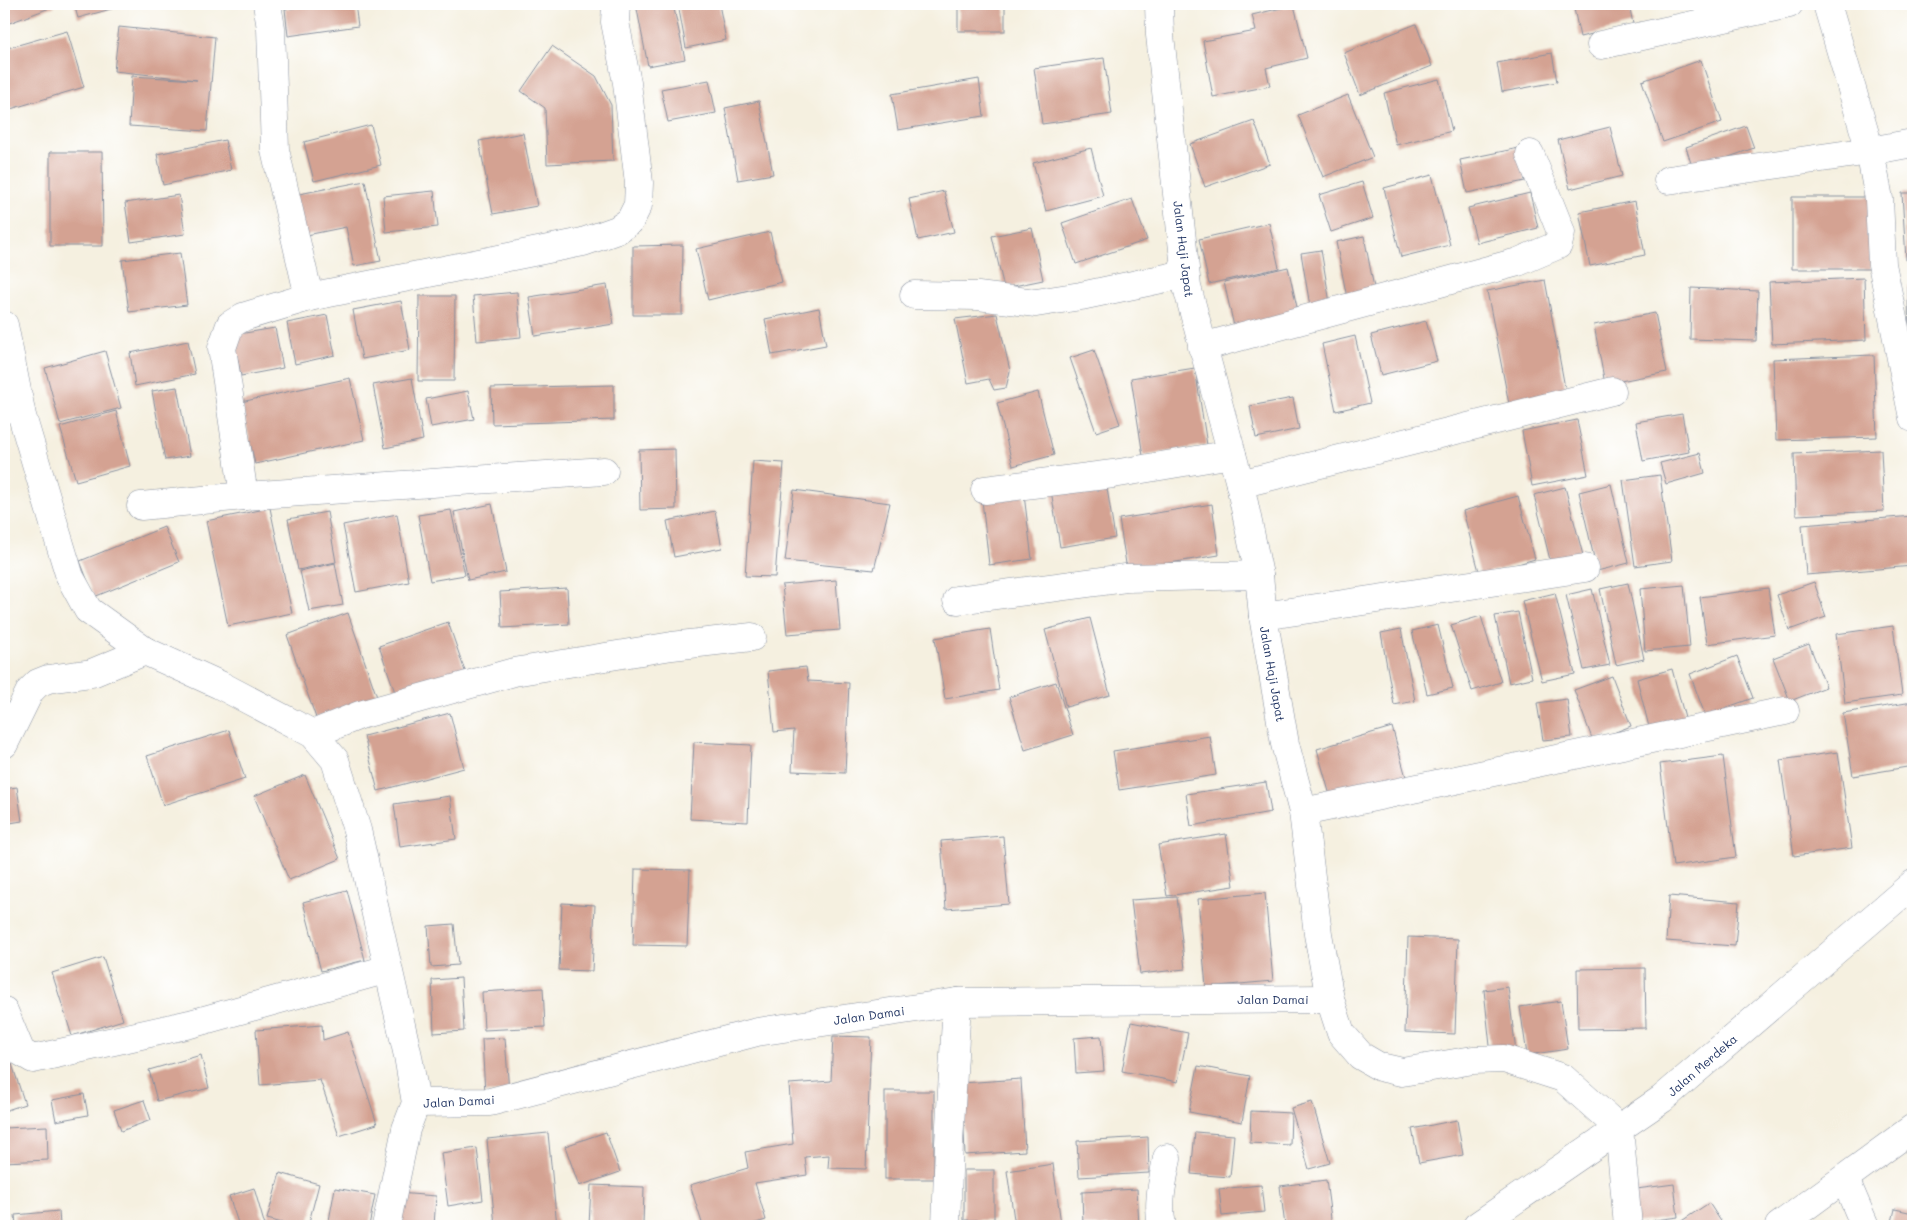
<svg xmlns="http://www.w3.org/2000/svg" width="1917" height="1230" font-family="Mali,sans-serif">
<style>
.building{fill:#d4a292}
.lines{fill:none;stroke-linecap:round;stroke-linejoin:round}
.minor-casing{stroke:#88909f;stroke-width:29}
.minor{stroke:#fff;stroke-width:28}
.labels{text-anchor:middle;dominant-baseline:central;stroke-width:4;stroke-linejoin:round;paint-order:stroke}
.street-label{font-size:12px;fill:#1b2f5e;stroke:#fff}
</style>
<rect width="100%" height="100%" fill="#fff"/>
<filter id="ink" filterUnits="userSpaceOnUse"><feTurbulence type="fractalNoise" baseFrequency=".02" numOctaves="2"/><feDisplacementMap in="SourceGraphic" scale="10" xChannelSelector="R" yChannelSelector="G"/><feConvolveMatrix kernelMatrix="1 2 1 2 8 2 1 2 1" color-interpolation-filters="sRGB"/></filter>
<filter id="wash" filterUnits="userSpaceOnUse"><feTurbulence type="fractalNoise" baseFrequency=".0096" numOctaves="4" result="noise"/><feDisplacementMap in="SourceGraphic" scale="20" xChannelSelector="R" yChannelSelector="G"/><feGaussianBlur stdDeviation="1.12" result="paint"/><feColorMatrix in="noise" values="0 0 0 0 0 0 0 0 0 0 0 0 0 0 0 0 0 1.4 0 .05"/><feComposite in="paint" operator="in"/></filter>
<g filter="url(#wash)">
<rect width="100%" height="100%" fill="#f5f0e0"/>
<g id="blocks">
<!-- building -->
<g class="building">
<path d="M4,4H54L55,6L4,25Z"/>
<path d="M74,4H122V6L78,18Z"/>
<path d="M322,4H355L358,26L288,36L285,9Z"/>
<path d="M636,4H673L685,59L648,66Z"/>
<path d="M678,4H719L726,40L686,48Z"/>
<rect x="958" y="4" width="47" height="27"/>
<path d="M1573,4H1629L1633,24L1580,37Z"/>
<path d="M1294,5L1307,58L1266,68L1270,86L1213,97L1203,41L1256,31L1252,15Z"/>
<path d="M1416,24L1432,66L1360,95L1344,53Z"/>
<path d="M119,27L215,37L207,131L129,126L132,76L197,80L114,71Z"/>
<path d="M67,31L84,87L4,111V49Z"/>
<path d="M552,46L596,76L611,105L613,161L547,164L545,108L521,91Z"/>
<path d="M1552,53L1557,82L1502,92L1497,63Z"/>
<path d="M1104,58L1112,114L1042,124L1034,68Z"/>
<path d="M1701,60L1722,122L1663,142L1642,81Z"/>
<path d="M979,79L984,116L898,130L892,94Z"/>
<path d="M1439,79L1452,131L1396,145L1384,93Z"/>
<path d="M709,80L716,113L668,122L661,89Z"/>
<path d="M1348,95L1373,157L1323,177L1298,115Z"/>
<path d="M759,101L773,174L738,180L725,108Z"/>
<path d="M1254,121L1270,164L1205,187L1190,144Z"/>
<path d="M371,125L381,165L314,181L304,142Z"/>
<path d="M1746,126L1754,148L1693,170L1686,147Z"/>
<path d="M1610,127L1622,176L1570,189L1558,140Z"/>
<path d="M523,133L537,206L493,214L479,141Z"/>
<path d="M225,140L231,170L163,185L157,154Z"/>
<path d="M1091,148L1103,196L1046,211L1033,163Z"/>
<path d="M1519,148L1525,181L1467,193L1460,160Z"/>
<path d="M50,152H102L103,246H50Z"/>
<path d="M1432,175L1450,245L1401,257L1384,188Z"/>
<path d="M365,181L381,261L354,266L346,227L302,236L294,195Z"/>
<path d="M1362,182L1373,218L1331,232L1319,195Z"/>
<path d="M434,191L438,227L386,232L383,196Z"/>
<path d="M944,191L954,232L918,240L909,199Z"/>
<path d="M1530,193L1538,228L1477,243L1468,208Z"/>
<path d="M1902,193H1913V259L1906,260Z"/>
<path d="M179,195L185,234L131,242L125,203Z"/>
<path d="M1792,197H1872L1871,269H1792Z"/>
<path d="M1132,199L1147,240L1076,264L1062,223Z"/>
<path d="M1635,201L1645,255L1590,266L1579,212Z"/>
<path d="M1269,223L1279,268L1209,284L1199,239Z"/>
<path d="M1032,228L1043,280L1004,288L992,236Z"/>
<path d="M770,232L782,282L708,300L696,249Z"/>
<path d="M1364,236L1376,298L1348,303L1336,242Z"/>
<path d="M683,245L682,315H633V246Z"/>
<path d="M1321,250L1330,303L1310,306L1301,253Z"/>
<path d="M180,253L187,305L129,312L122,260Z"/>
<path d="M1288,267L1299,316L1235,331L1224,282Z"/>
<path d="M1864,278L1866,340L1772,344L1769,282Z"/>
<path d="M1545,280L1566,393L1509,404L1487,291Z"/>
<path d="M607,285L614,324L535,336L529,297Z"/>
<path d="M1908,286H1913V354H1909Z"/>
<path d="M1691,288L1758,291L1756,341L1690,339Z"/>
<path d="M517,292L521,337L477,341L473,296Z"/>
<path d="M419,296H455L454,381H418Z"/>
<path d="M401,301L410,350L362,359L353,310Z"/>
<path d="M819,308L826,345L772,355L765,319Z"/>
<path d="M1655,313L1667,372L1605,384L1594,325Z"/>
<path d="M997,314L1010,371L1006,388L994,390L989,379L968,383L955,319Z"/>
<path d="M327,315L335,355L295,364L287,323Z"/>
<path d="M1426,321L1437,361L1381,375L1371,335Z"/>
<path d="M275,328L283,368L241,376L233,335Z"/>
<path d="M1355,336L1370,403L1336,411L1322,344Z"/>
<path d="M188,341L195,374L135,386L130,353Z"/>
<path d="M1094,350L1120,424L1096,432L1070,358Z"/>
<path d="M105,351L121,408L60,424L45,368Z"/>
<path d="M1874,355L1877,437L1776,440L1773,359Z"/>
<path d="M1195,368L1207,445L1143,456L1131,378Z"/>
<path d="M350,378L364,440L255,464L241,402Z"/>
<path d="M412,378L423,440L385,448L373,385Z"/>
<path d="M614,385V420L492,424L491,388Z"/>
<path d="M177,387L190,456L165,460L152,391Z"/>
<path d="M468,391L474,419L431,427L426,399Z"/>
<path d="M1038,392L1054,455L1013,466L997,403Z"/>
<path d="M1293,398L1299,429L1256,438L1250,406Z"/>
<path d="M116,411L130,466L76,481L60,427Z"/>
<path d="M1682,414L1689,452L1643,461L1636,422Z"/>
<path d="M1577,420L1588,475L1532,486L1522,431Z"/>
<path d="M675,449L676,509L640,510L639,450Z"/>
<path d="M1881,450L1884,511L1796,515L1794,454Z"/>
<path d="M1700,453L1705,473L1666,484L1660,463Z"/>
<path d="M753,461L784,463L775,577L745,576Z"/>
<path d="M1660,475L1672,561L1635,566L1623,480Z"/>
<path d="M1106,482L1115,538L1060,547L1051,490Z"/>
<path d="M1611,484L1629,563L1597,571L1579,492Z"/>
<path d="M1565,487L1584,559L1552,568L1534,495Z"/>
<path d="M794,490L890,503L874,570L785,561Z"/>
<path d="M1024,495L1032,559L989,565L982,500Z"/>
<path d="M1518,496L1535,559L1480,575L1463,511Z"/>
<path d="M492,504L506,572L468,580L454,512Z"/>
<path d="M1212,504L1219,555L1127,570L1119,519Z"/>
<path d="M270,508L292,613L228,626L206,521Z"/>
<path d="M451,510L465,575L430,581L418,515Z"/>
<path d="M715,511L722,548L674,557L667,521Z"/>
<path d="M327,512L336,562L298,570L288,519Z"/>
<path d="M397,514L409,582L356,592L343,525Z"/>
<path d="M1913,516V566L1806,575L1802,525Z"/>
<path d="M164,527L179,562L94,597L80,561Z"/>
<path d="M335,563L343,605L309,611L300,571Z"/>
<path d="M836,580L840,630L787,634L782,585Z"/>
<path d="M1814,582L1826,617L1789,630L1777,595Z"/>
<path d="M1628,583L1644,659L1616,665L1600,589Z"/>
<path d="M1684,585L1690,647L1645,651L1640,589Z"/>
<path d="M567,588L569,624L502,628L500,592Z"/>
<path d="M1768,588L1775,635L1707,644L1700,597Z"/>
<path d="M1592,589L1610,665L1584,670L1566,595Z"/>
<path d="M1555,593L1575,674L1542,681L1522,601Z"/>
<path d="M1518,612L1532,678L1509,683L1495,616Z"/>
<path d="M348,613L377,697L316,718L287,635Z"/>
<path d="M1481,616L1501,682L1472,691L1451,625Z"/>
<path d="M1090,618L1110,695L1066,707L1045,630Z"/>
<path d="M448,622L466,674L397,698L379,646Z"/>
<path d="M1438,625L1453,688L1427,694L1412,631Z"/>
<path d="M1893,626L1902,695L1845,703L1836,634Z"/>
<path d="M990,629L999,690L945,699L935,638Z"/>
<path d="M1401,629L1415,701L1394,705L1381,633Z"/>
<path d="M1809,644L1826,687L1790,701L1773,658Z"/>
<path d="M1737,656L1753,698L1705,715L1690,674Z"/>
<path d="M806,667L808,681L849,683L845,773L792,771L794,730L774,732L768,671Z"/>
<path d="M1672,669L1686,722L1650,731L1637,679Z"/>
<path d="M1612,676L1631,726L1593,741L1574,690Z"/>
<path d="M1056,682L1073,735L1025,750L1009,697Z"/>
<path d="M1567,699L1572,737L1543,740L1537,703Z"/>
<path d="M1913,702V766L1853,776L1843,713Z"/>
<path d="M450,713L464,768L378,791L364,736Z"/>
<path d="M1392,727L1406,777L1331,799L1317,749Z"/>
<path d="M229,730L245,779L163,805L147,756Z"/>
<path d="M1210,736L1216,775L1119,790L1113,751Z"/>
<path d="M694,742L751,745L748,822L690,819Z"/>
<path d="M1838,752L1852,848L1794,856L1780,760Z"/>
<path d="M1723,756L1736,857L1673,866L1660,764Z"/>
<path d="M305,775L340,859L289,880L254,796Z"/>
<path d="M1266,782L1271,812L1191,826L1186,794Z"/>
<path d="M17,787L22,821L4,824V789Z"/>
<path d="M450,796L456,839L400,847L394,804Z"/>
<path d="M1226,834L1234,886L1167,896L1158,845Z"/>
<path d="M1003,836L1009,904L946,909L941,841Z"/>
<path d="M635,869L690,870L687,946L633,945Z"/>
<path d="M347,890L365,960L321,971L303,902Z"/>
<path d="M1265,893L1273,981L1206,987L1198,899Z"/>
<path d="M1669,896L1739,902L1735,946L1666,941Z"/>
<path d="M1177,897L1185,969L1140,974L1131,900Z"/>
<path d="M562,903L595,905L592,971L559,970Z"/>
<path d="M454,924L458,965L431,967L428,926Z"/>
<path d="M1408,937L1458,939L1455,1034L1405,1032Z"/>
<path d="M103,957L123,1020L72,1036L52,973Z"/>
<path d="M1645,968L1646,1028L1578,1029L1577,969Z"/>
<path d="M461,978L464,1031L434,1033L432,980Z"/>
<path d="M1508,987L1516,1052L1491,1055L1484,990Z"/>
<path d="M543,988L545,1027L484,1030L482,992Z"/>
<path d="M1561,1001L1568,1049L1527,1055L1520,1007Z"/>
<path d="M1131,1022L1188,1033L1178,1082L1122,1071Z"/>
<path d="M322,1025L323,1040L348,1032L377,1124L339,1136L320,1080L260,1085L256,1030Z"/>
<path d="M833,1036L871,1037L866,1169L828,1168L829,1155L805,1157L807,1175L755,1183L766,1220L746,1226H703L690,1185L748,1168L745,1152L793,1144L789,1084L831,1081Z"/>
<path d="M1101,1036L1104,1071L1076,1073L1074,1038Z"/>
<path d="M505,1038L509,1092L485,1093L482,1039Z"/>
<path d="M8,1052L25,1104L4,1111V1053Z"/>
<path d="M201,1055L209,1088L157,1101L149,1070Z"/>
<path d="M1198,1066L1250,1076L1242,1122L1189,1112Z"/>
<path d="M1021,1079L1025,1151L965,1155L962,1083Z"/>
<rect x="885" y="1091" width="49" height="88"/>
<path d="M84,1094L88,1115L56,1121L52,1100Z"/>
<path d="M144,1100L151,1120L121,1131L114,1110Z"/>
<path d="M1312,1102L1330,1163L1309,1169L1291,1108Z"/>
<path d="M1251,1111L1291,1113L1290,1145L1250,1143Z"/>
<path d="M1457,1120L1463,1155L1419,1163L1412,1129Z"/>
<path d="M47,1126L48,1160L4,1162V1128Z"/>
<path d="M606,1132L620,1172L579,1186L565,1146Z"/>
<path d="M1195,1132L1234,1135L1230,1177L1191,1174Z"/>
<path d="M548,1133L557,1226H495L487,1139Z"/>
<path d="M1148,1137L1149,1173L1079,1177L1077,1141Z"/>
<path d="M477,1148L483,1200L448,1206L441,1153Z"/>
<path d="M1053,1164L1061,1224L1042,1226H1015L1007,1171Z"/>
<rect x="964" y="1170" width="30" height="50"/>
<path d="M280,1173L319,1184L308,1226H294L267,1219Z"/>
<path d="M1326,1180L1332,1226H1285L1280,1186Z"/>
<path d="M1674,1184L1678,1217L1633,1223L1629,1190Z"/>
<path d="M591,1185L644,1187L643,1226H589Z"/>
<path d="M1261,1185L1264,1212L1222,1216L1219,1189Z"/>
<path d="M254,1188L265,1226H239L229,1196Z"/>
<path d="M335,1188L375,1195L369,1226H328Z"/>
<path d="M1137,1189L1139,1226H1083L1082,1192Z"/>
<path d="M398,1193L436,1196L434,1226H396Z"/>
<path d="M1709,1203L1724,1226H1679L1677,1224Z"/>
<path d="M1895,1209L1913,1213V1226H1891Z"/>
<path d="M59,1211L60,1226H16L15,1215Z"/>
<path d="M1187,1222L1207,1225V1226H1187Z"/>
</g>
</g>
</g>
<g filter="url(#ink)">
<use href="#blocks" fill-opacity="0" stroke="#88909f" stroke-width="1"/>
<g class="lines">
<!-- minor casing -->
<g class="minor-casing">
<g id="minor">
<path d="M267,4L271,28L275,150L309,297"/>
<path d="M1159,4L1160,35L1187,287L1240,484L1259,575L1263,616L1285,744L1303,812L1318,934L1330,999L1341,1033L1361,1056L1380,1067L1402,1072L1473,1060L1504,1059L1563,1078L1619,1128L1628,1226"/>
<path d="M1827,4L1870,151L1879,199L1882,264L1913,418"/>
<path d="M1601,45L1789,4"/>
<path d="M1668,180L1870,151L1913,143"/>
<path d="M914,295L978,296L1036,303L1081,296L1185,274"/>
<path d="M4,325L22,416L56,531L70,577L88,610L145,651L220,685L313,734L335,760L357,830L408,1056L416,1103L406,1129L386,1226"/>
<path d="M1202,347L1518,262L1558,245L1561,232L1530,154"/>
<path d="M604,471L244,496L222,348L230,325L243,317L309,297L583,242L617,230L630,221L638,205L639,183L627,83L615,22L616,4"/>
<path d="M1240,484L1612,391"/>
<path d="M985,490L1113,474L1232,454"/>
<path d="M141,506L244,496"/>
<path d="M957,600L1126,578L1259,575"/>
<path d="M1263,616L1585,568"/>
<path d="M313,734L360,715L514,672L672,646L752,637"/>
<path d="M4,744L30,691L38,683L48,679L92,673L145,651"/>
<path d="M1303,812L1785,711"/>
<path d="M4,1011L21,1052L33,1059L190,1024L388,969"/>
<path d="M416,1103L490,1102L757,1032L957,1002L1330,999"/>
<path d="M1845,1179L1865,1226"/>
<path d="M946,1226L949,1143L957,1002"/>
<path d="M1162,1226C1157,1203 1163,1181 1167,1158"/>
<path d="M1477,1226L1662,1099L1913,884"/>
<path d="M1779,1226L1913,1128"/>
</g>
</g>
<!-- minor -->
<use href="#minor" class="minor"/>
</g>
</g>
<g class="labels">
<!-- street labels -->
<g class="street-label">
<text transform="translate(1184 249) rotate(83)">Jalan Haji Japat</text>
<text transform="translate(1273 674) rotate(80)">Jalan Haji Japat</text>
<text x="1273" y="999">Jalan Damai</text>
<text transform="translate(869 1015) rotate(-8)">Jalan Damai</text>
<text transform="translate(1702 1065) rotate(-41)">Jalan Merdeka</text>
<text transform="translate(459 1101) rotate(-3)">Jalan Damai</text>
</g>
</g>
<!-- margin -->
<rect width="1917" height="1230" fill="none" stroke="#fff" stroke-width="20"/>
</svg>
